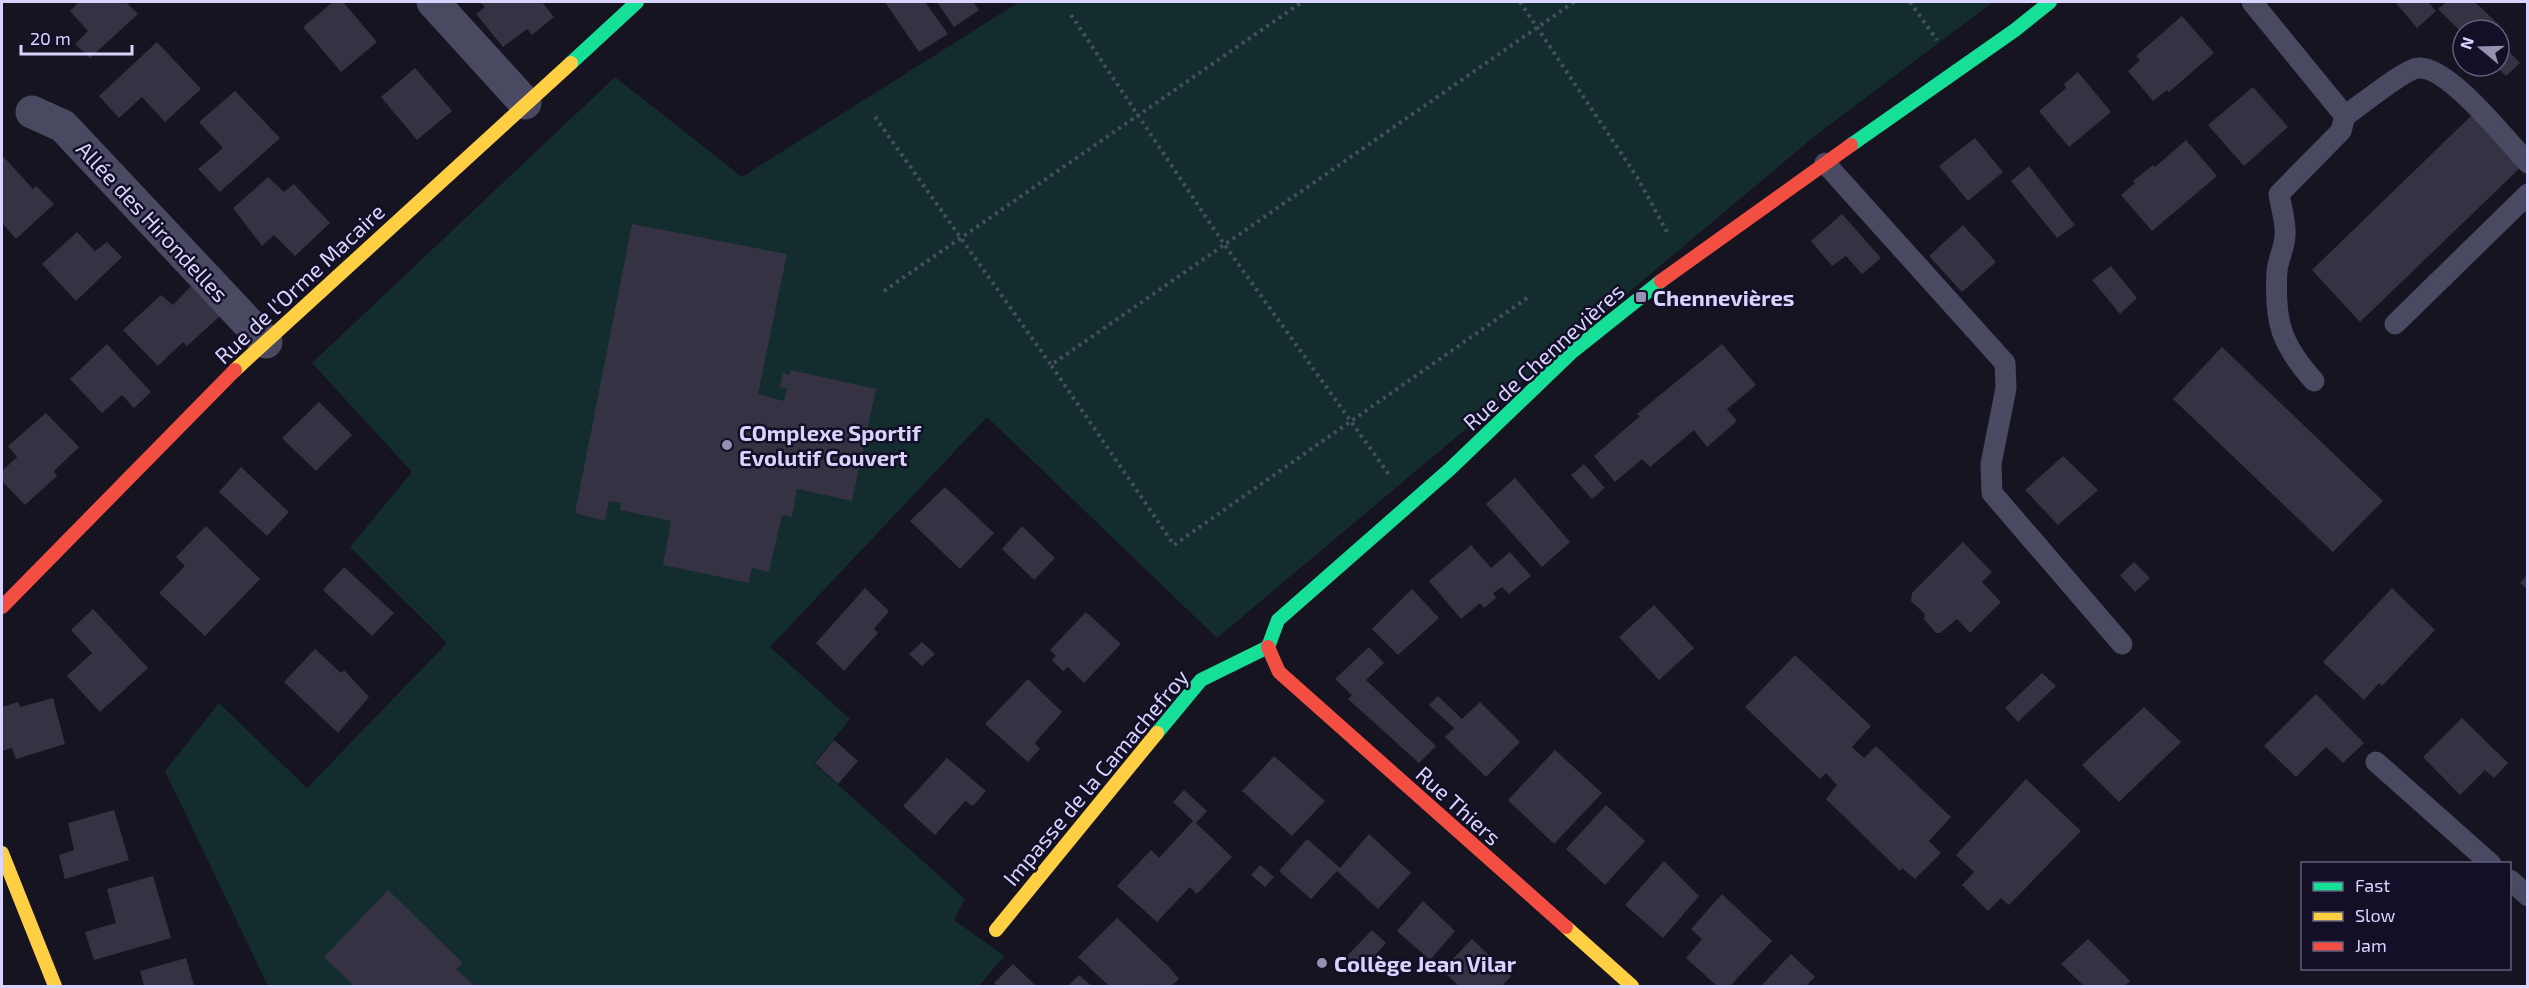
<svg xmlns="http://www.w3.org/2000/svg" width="2529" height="988" font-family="'Exo 2',sans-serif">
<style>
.green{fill:#132c2d}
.building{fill:#343243}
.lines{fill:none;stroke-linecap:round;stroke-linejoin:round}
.path{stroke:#44505f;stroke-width:4;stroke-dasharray:3 4.5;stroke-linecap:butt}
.lane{stroke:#4a4962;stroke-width:21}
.street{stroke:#4a4962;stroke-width:33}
.fast{stroke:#16e098;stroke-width:14}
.slow{stroke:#ffcf43;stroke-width:14}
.jam{stroke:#f24e42;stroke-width:14}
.poi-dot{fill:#9591b1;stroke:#130f26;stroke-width:2}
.labels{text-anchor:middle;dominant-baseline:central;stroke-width:5;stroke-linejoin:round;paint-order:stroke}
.street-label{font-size:22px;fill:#d9d4ff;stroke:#130f26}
.poi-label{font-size:22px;font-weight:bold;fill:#d9d4ff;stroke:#130f26;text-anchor:start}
</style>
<rect width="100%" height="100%" fill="#161421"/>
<!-- green -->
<path class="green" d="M1019,2H1993L1816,135L1217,638L987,417L770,647L850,719L814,763L965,899L954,920L1004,956L979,986H268L165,771L219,703L307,788L447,643L350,547L412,472L312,363L615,77L742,177Z"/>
<!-- building -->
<g class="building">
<path d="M79,2H126L138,14L90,58L75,44L88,31L70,11Z"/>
<path d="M333,2H343L377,42L341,72L303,27Z"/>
<path d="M479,2H542L554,17L532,35L527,29L503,47L476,14L485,7Z"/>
<path d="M885,2H925L948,34L919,52Z"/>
<path d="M937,2H973L979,10L954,27Z"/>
<path d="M2395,2H2428L2436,11L2417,28Z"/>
<path d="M2447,2H2478L2476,3L2499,25L2494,30H2463V34L2438,9Z"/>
<path d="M2182,16L2214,53L2169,92L2167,90L2153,101L2128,71L2140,60L2136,56Z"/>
<path d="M2499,41L2520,63L2506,76L2496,66H2499Z"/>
<path d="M157,42L201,89L165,122L142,97L119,118L99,96Z"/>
<path d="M415,68L452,111L417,140L381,97Z"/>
<path d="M2078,72L2111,112L2069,147L2039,111L2066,88L2064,84Z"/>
<path d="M2253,87L2288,127L2244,166L2208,125Z"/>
<path d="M235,91L280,138L220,192L198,169L223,148L199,122Z"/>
<path d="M2472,115L2521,167L2360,322L2312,270Z"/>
<path d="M1975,138L2003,172L1968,201L1939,166Z"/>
<path d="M2186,140L2217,176L2152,231L2121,195L2135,183L2133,181L2153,165L2155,167Z"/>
<path d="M2,155L33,189L36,186L54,204L16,239L2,223Z"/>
<path d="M2029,166L2075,225L2057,238L2011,181Z"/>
<path d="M268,177L284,192L294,184L330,223L295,256L274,235L262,246L233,208Z"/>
<path d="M1842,214L1881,258L1862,274L1846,256L1832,266L1811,241Z"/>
<path d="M632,224L787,254L758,394L784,401L787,388L780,387L783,373L789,375L791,370L876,389L852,501L797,489L792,517L782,515L769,572L752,568L749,583L663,565L671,521L620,510L621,503L609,501L605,521L575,513Z"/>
<path d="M1963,225L1996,262L1962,292L1929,256Z"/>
<path d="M77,232L95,251L107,242L122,257L76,301L42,264Z"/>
<path d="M2111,266L2137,298L2120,314L2092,280Z"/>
<path d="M192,285L220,316L187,346L183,342L158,366L123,330L161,295L173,305Z"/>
<path d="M107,344L151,392L134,408L122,395L102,413L70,379Z"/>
<path d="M1722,344L1756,385L1727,409L1737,421L1707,447L1694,430L1650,467L1642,459L1615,482L1594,456L1640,416L1637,414Z"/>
<path d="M2222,347L2383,501L2333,552L2173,399Z"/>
<path d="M319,402L352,435L316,471L282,438Z"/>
<path d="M46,413L79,447L54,471L57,476L25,505L2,481V471L17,457L8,446Z"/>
<path d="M2063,456L2098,490L2058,525L2025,490Z"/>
<path d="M1584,464L1605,488L1592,499L1571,475Z"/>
<path d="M241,467L289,512L267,536L219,492Z"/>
<path d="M1515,478L1570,542L1542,567L1486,504Z"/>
<path d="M945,487L994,533L960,569L910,521Z"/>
<path d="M206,526L260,579L205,636L159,593L185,566L176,557Z"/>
<path d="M1022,526L1055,558L1034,580L1002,549Z"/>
<path d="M1963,542L1992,572L1982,582L2001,602L1970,633L1957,619L1940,633H1936L1924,619L1925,614L1911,601L1912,593Z"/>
<path d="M1471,545L1491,568L1510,552L1531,576L1509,594L1502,587L1493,593L1496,598L1484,608L1480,603L1461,619L1429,581Z"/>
<path d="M2134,562L2150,578L2135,592L2120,575Z"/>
<path d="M344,567L394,613L372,636L323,590Z"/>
<path d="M2528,574V590L2520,583Z"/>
<path d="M865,588L889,611L874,629L878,633L844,671L816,643Z"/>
<path d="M2392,588L2435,630L2382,686L2379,683L2364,700L2323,662Z"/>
<path d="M1412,589L1439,618L1398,655L1372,629Z"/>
<path d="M1654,605L1694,648L1659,680L1619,637Z"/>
<path d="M93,609L148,668L100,712L67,676L92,653L71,630Z"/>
<path d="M1086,612L1121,644L1084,683L1068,667L1063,671L1052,660L1056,656L1050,650Z"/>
<path d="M922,642L935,654L922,666L909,654Z"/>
<path d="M1369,647L1384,663L1366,680L1436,746L1419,763L1348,699L1352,695L1335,679Z"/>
<path d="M315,649L341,673L344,670L369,697L338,733L284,682Z"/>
<path d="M1795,655L1871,726L1852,747L1864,758L1876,746L1951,817L1929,841L1941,853L1915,879L1902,868L1900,871L1826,799L1837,785L1826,773L1820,779L1745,707Z"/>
<path d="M2042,673L2056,686L2018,722L2005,708Z"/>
<path d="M1028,679L1062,712L1035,743L1040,749L1028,762L985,724Z"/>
<path d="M2316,694L2364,743L2343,763L2326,747L2296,777L2264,746Z"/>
<path d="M1438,696L1462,719L1480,702L1520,742L1486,777L1445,737L1454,728L1429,705Z"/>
<path d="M53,698L65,744L16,759L12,748L2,751V707L18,702L20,707Z"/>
<path d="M2144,707L2181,742L2119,802L2082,765Z"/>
<path d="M2462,718L2508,763L2494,778L2485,770L2460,795L2423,757Z"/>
<path d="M834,740L858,761L838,784L815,763Z"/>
<path d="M1555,750L1602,793L1554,844L1508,800Z"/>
<path d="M1274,756L1325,801L1292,836L1242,791Z"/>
<path d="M947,758L986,791L973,806L965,801L935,835L903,806Z"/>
<path d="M2026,779L2081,831L2009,905L2001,898L1988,911L1962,885L1974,872L1956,855Z"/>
<path d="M1184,790L1207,811L1196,823L1232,857L1197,894L1190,887L1157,922L1117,886L1151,850L1159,858L1193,821L1173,802Z"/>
<path d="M1606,805L1645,841L1605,885L1566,849Z"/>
<path d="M114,810L129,860L65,879L59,855L74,850L68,823Z"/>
<path d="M1369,834L1411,873L1378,909L1337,871L1311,899L1279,871L1307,839L1340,868Z"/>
<path d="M1664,861L1699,896L1663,938L1625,905Z"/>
<path d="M1260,865L1274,877L1265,887L1251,875Z"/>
<path d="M153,876L171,938L94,960L85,932L116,923L107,889Z"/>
<path d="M388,890L463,963L456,969L475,986H354L324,957Z"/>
<path d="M1722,894L1772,941L1730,986H1717L1686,958L1702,939L1691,929Z"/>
<path d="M1423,901L1455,931L1430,960L1397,931Z"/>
<path d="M1117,918L1169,967L1179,979L1171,986H1154L1152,984L1150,986H1109L1078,957Z"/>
<path d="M1372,930L1386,943L1361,971L1346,957Z"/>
<path d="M1472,939L1511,976L1502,986H1459L1442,970Z"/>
<path d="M2088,939L2130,981L2125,986H2084L2061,964Z"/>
<path d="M1791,954L1815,977L1806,986H1761Z"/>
<path d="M186,958L194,986H144L140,971Z"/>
<path d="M1013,964L1036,986H998L994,983Z"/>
<path d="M1079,975L1092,986H1068Z"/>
</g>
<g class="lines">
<!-- path -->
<g class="path">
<path d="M1520,2L1637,177L1667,232"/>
<path d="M1910,2L1937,40"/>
<path d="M1071,15L1224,244L1390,476"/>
<path d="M875,117L1051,365"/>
<path d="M884,291L1302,2"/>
<path d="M1527,298L1174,545L1051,365L1574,2"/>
</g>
<!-- lane -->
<g class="lane">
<path d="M2252,2L2345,116L2341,131L2279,194C2281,207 2286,222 2285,235C2285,247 2278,259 2277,271C2274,322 2281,344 2314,381"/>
<path d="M2345,116C2358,107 2405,69 2418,68C2448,65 2506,140 2528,163"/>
<path d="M1825,163L2005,363L2006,388L1991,464L1992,493L2122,644"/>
<path d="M2395,324L2528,194"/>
<path d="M2376,762L2491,864"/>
<path d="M2510,880L2528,896"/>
</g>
<!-- street -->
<g class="street">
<path d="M433,2L525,103"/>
<path d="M32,112L63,126L266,342"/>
</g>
<!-- fast -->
<g class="fast">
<path d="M571,63L637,2"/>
<path d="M1851,145L2015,30L2050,2"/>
<path d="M1268,647L1278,620L1450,469L1572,352L1661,281"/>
<path d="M1157,733L1201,680L1268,647"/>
</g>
<!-- slow -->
<g class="slow">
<path d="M235,370L571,63"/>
<path d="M2,853L55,986"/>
<path d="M1566,927L1632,986"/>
<path d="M996,930L1157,733"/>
</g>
<!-- jam -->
<g class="jam">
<path d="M1661,281L1851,145"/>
<path d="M2,607L235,370"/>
<path d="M1268,647L1279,672L1566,927"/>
</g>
</g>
<!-- markers -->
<g class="poi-dot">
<rect x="1635" y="291" width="12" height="12" rx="3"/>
<circle cx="727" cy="445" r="6"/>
<circle cx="1322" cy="963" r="6"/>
</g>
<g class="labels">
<!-- street labels -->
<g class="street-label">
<text transform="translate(153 221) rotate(47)">Allée des Hirondelles</text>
<text transform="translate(299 283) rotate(-43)">Rue de l'Orme Macaire</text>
<text transform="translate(1543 356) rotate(-42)">Rue de Chennevières</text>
<text transform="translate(1095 777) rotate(-50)">Impasse de la Camachefroy</text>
<text transform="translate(1459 805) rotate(42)">Rue Thiers</text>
</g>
<!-- poi labels -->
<g class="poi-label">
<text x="1653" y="297">Chennevières</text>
<text x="739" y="432">COmplexe Sportif<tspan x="739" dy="25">Evolutif Couvert</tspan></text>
<text x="1334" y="963">Collège Jean Vilar</text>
</g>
</g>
<!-- border -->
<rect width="2529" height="988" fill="none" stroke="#d9d4ff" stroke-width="6"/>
<!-- legend -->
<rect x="2301" y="862" width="210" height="108" fill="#130f26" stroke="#625e7d" stroke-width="1.5"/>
<rect x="2313" y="882" width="30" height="9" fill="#16e098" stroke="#625e7d" stroke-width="1.5"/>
<text x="2355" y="892" font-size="18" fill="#d9d4ff">Fast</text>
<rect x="2313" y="912" width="30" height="9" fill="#ffcf43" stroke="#625e7d" stroke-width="1.5"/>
<text x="2355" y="922" font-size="18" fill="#d9d4ff">Slow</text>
<rect x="2313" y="942" width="30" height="9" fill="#f24e42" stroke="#625e7d" stroke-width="1.5"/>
<text x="2355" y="952" font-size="18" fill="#d9d4ff">Jam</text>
<!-- north arrow -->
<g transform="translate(2481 48) rotate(289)"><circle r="28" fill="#130f26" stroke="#625e7d" stroke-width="1.5"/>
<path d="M0-4.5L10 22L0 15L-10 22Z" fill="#9591b1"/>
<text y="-9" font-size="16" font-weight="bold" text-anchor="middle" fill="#d9d4ff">N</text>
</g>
<!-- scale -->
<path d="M21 45v9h111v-9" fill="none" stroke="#d9d4ff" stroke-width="3"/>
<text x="30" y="45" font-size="18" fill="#d9d4ff" stroke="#130f26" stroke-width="4.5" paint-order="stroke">20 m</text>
</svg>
